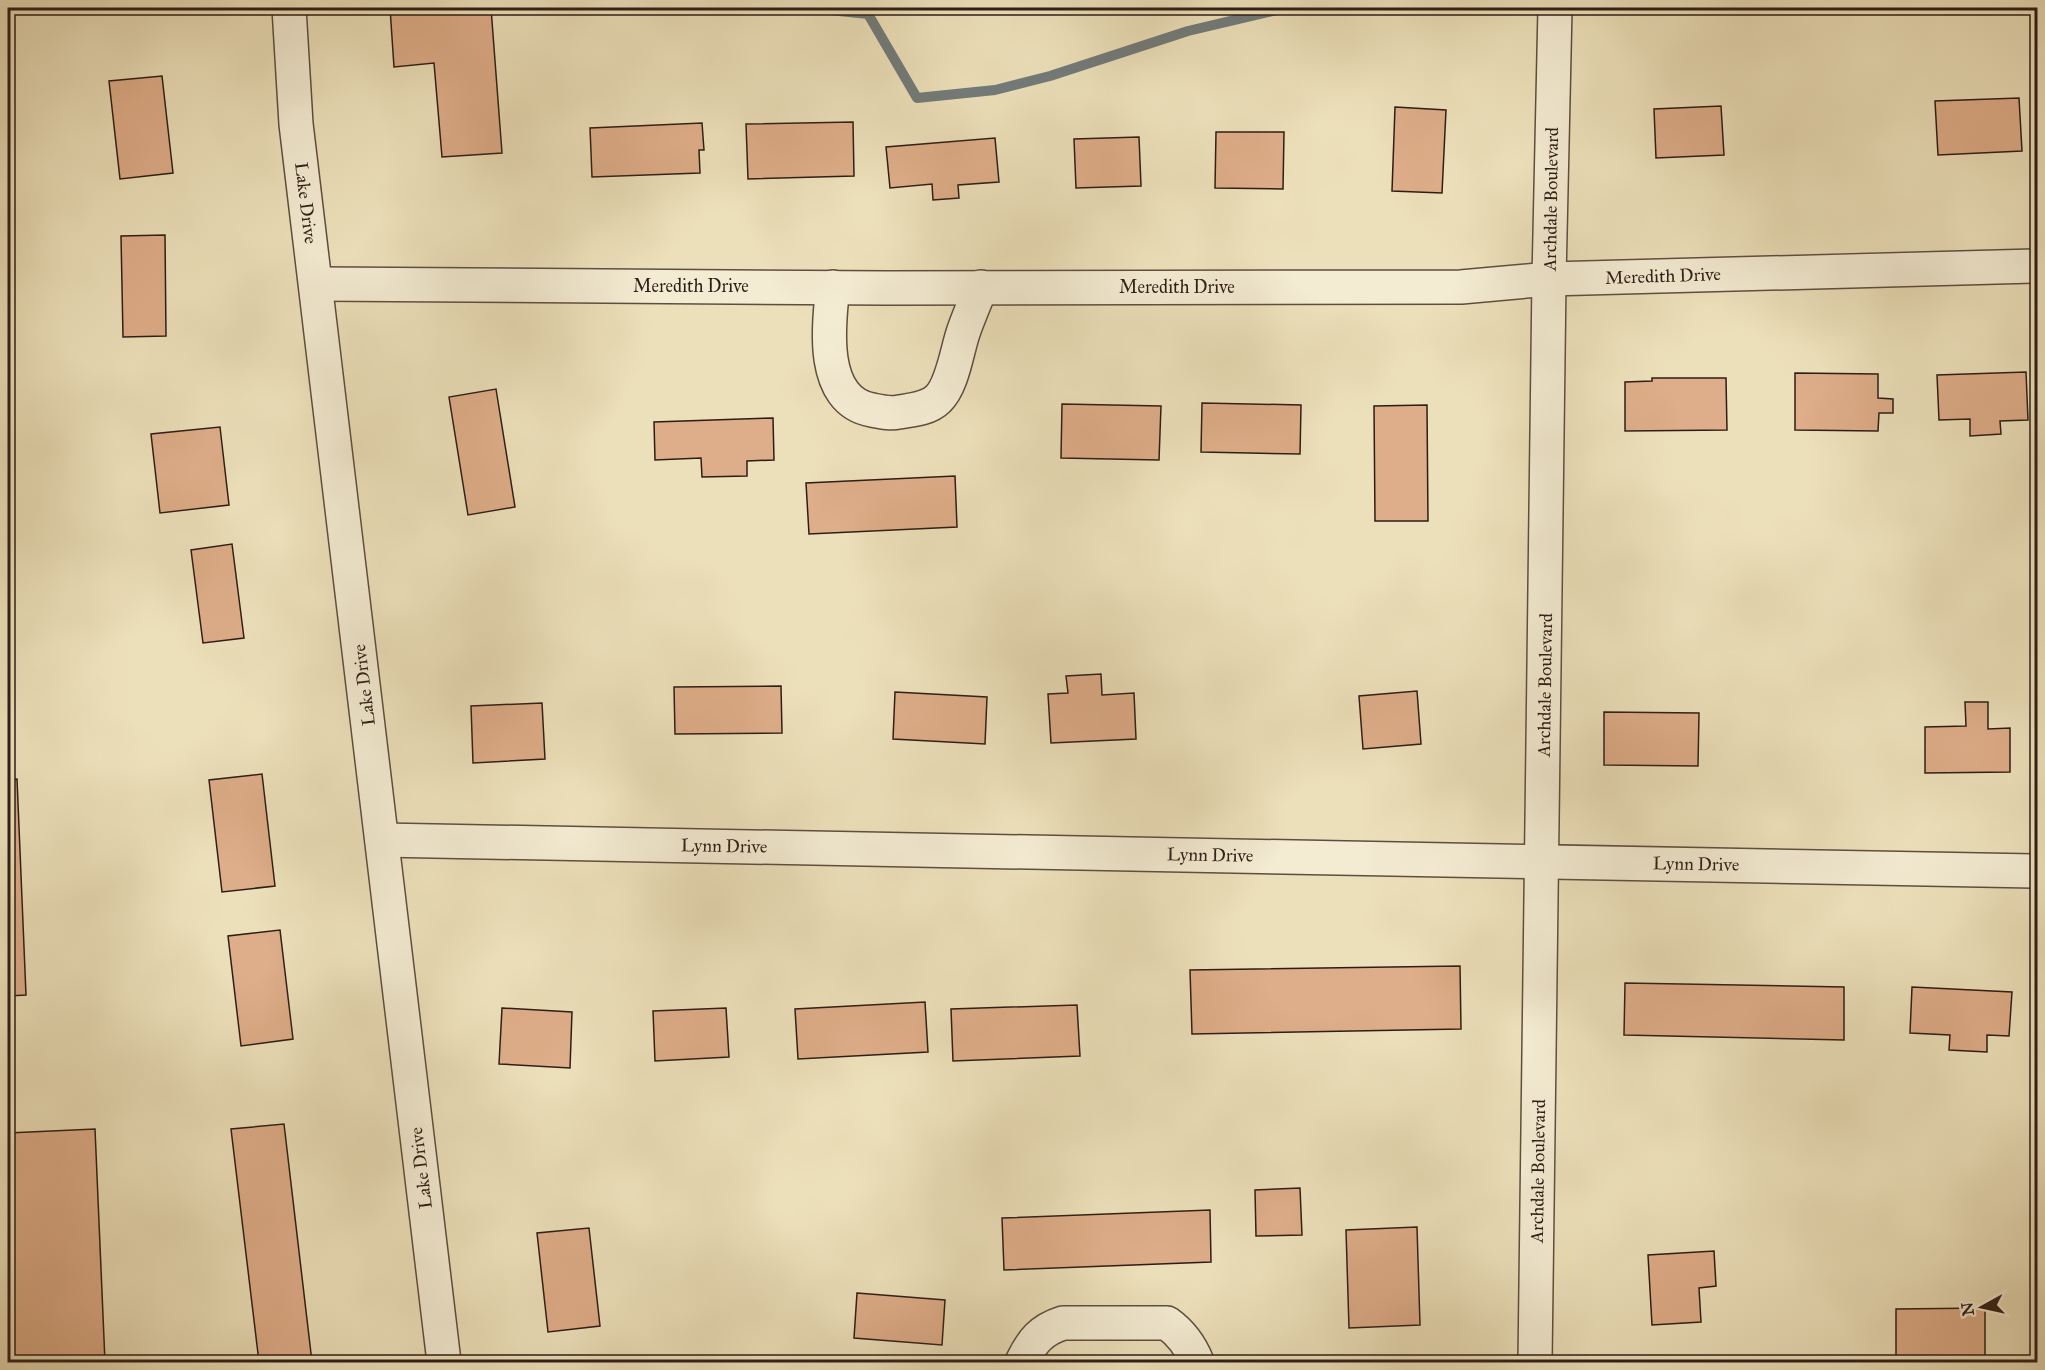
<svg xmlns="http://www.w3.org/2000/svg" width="2045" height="1370" font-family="'IM FELL Great Primer',serif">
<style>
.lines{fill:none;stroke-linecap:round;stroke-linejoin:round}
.stream{stroke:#727b7a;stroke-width:10}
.building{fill:#dead89;stroke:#2e1d17;stroke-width:1.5}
.minor-casing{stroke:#5e4e40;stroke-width:36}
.minor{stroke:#f3ebd2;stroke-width:33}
.labels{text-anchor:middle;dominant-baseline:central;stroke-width:6;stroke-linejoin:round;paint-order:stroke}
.street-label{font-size:18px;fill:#2e1d17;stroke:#f3ebd2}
</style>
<rect width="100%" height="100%" fill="#ece0ba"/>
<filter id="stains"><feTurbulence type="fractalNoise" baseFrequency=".00333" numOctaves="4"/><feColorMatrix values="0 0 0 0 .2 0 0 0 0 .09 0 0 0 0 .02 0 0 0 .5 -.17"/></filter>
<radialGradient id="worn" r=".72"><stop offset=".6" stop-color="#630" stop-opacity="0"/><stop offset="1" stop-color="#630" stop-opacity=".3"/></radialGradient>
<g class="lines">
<!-- stream -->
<path class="stream" d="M810,8L868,14L917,98L995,90L1050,76L1188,31L1285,8"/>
</g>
<!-- building -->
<g class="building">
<path d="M390,8H491L502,153L442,157L434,63L394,67Z"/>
<path d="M162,76L173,173L120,179L109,81Z"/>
<path d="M2019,98L2022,151L1938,155L1935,101Z"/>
<path d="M1721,106L1724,155L1656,158L1654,109Z"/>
<path d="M1395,107L1446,110L1442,193L1392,191Z"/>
<path d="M853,122L854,176L748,179L746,124Z"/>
<path d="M702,123L704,150H699L700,173L592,177L590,128Z"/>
<path d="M1216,132H1284L1283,189L1215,188Z"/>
<path d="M1139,137L1141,186L1076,188L1074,139Z"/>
<path d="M995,138L999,182L958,185L959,198L933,200L932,184L890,188L886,147Z"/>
<path d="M165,235L166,336L123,337L121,236Z"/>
<path d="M2026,372L2028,420L2000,421L2001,434L1970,436V419L1939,420L1937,375Z"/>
<path d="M1795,373L1878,374V398L1893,399V413H1879L1878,431L1795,430Z"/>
<path d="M1652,378H1726L1727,430L1625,431V382L1652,381Z"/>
<path d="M496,389L515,507L468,515L449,397Z"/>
<path d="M1202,403L1301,405L1300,454L1201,452Z"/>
<path d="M1062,404L1161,406L1159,460L1061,458Z"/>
<path d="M1427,405L1428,521H1375L1374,406Z"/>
<path d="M773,418L774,460L747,461V476L702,477L701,458L655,460L654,422Z"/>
<path d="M220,427L229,505L160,513L151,434Z"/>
<path d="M955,476L957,527L809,534L806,483Z"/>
<path d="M232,544L244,638L203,643L191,550Z"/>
<path d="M1101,674L1102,695L1134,693L1136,739L1051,743L1048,694L1068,693L1066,676Z"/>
<path d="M781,686L782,733L675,734L674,687Z"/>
<path d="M1417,691L1421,744L1363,749L1359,696Z"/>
<path d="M895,692L987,697L985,744L893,739Z"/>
<path d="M1965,702H1988V729L2010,728V772L1925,773V727L1966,726Z"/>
<path d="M542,703L545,759L473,763L471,706Z"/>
<path d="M1604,712L1699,713L1698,766L1604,765Z"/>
<path d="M262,774L275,886L222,892L209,780Z"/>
<path d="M17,779L26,995L8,996V780Z"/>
<path d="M280,930L293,1039L241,1046L228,936Z"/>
<path d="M1460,966L1461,1029L1192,1034L1190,970Z"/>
<path d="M1625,983L1844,987V1040L1624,1035Z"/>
<path d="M1912,987L2012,992L2009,1036L1987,1035V1052L1949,1050L1950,1035L1910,1033Z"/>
<path d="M925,1002L928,1052L798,1059L795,1009Z"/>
<path d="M1077,1005L1080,1056L953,1061L951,1009Z"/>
<path d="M502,1008L572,1012L570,1068L499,1064Z"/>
<path d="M726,1008L729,1057L655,1061L653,1011Z"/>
<path d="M284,1124L312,1362H259L231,1129Z"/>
<path d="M95,1129L105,1362H8V1133Z"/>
<path d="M1300,1188L1302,1235L1256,1236L1255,1190Z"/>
<path d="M1210,1210L1211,1262L1004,1270L1002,1218Z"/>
<path d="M1417,1227L1420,1325L1349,1328L1346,1230Z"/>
<path d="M589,1228L600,1326L548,1332L537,1233Z"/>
<path d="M1714,1251L1716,1286L1699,1288L1701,1322L1652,1325L1648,1255Z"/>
<path d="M857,1293L945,1300L942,1345L854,1338Z"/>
<path d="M1985,1308V1360L1896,1361V1309Z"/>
</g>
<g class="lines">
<!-- minor casing -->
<g class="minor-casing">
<g id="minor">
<path d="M289,8L296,124L444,1362"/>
<path d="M317,284L886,288L1461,287L1549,279L2038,266"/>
<path d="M833,287C828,326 820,401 872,410C882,412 890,414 899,412C912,410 928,409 938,399C953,385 957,349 964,330C969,316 975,302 981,287"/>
<path d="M382,840L2038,871"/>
<path d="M1022,1362C1032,1341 1041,1330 1063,1323H1167C1181,1333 1191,1347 1197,1362"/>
<path d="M1535,1362L1549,279L1555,8"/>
</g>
</g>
<!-- minor -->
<use href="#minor" class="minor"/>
</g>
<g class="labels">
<!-- street labels -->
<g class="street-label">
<text transform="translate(1551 199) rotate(-89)">Archdale Boulevard</text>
<text transform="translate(306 203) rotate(83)">Lake Drive</text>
<text transform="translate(1663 276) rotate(-2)">Meredith Drive</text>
<text x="691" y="286">Meredith Drive</text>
<text x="1177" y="287">Meredith Drive</text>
<text transform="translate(364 685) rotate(-97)">Lake Drive</text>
<text transform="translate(1545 685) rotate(-89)">Archdale Boulevard</text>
<text transform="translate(724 846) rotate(1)">Lynn Drive</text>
<text transform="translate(1210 855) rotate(1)">Lynn Drive</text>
<text transform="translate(1696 864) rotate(1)">Lynn Drive</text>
<text transform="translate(421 1168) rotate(-97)">Lake Drive</text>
<text transform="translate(1538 1171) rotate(-89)">Archdale Boulevard</text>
</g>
</g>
<!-- margin -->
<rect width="2045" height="1370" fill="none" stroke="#ece0ba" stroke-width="30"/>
<rect x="9" y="9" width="2027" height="1352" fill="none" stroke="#2e1d17" stroke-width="3"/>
<rect x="15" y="15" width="2015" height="1340" fill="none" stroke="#2e1d17" stroke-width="1.5"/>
<!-- north arrow -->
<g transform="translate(1982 1307) rotate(262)" stroke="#f3ebd2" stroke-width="4.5" paint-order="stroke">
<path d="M0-4.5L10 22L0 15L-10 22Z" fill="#2e1d17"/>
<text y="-9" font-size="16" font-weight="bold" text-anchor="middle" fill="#2e1d17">N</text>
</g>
<rect width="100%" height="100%" filter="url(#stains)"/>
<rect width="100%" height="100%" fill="url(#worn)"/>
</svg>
